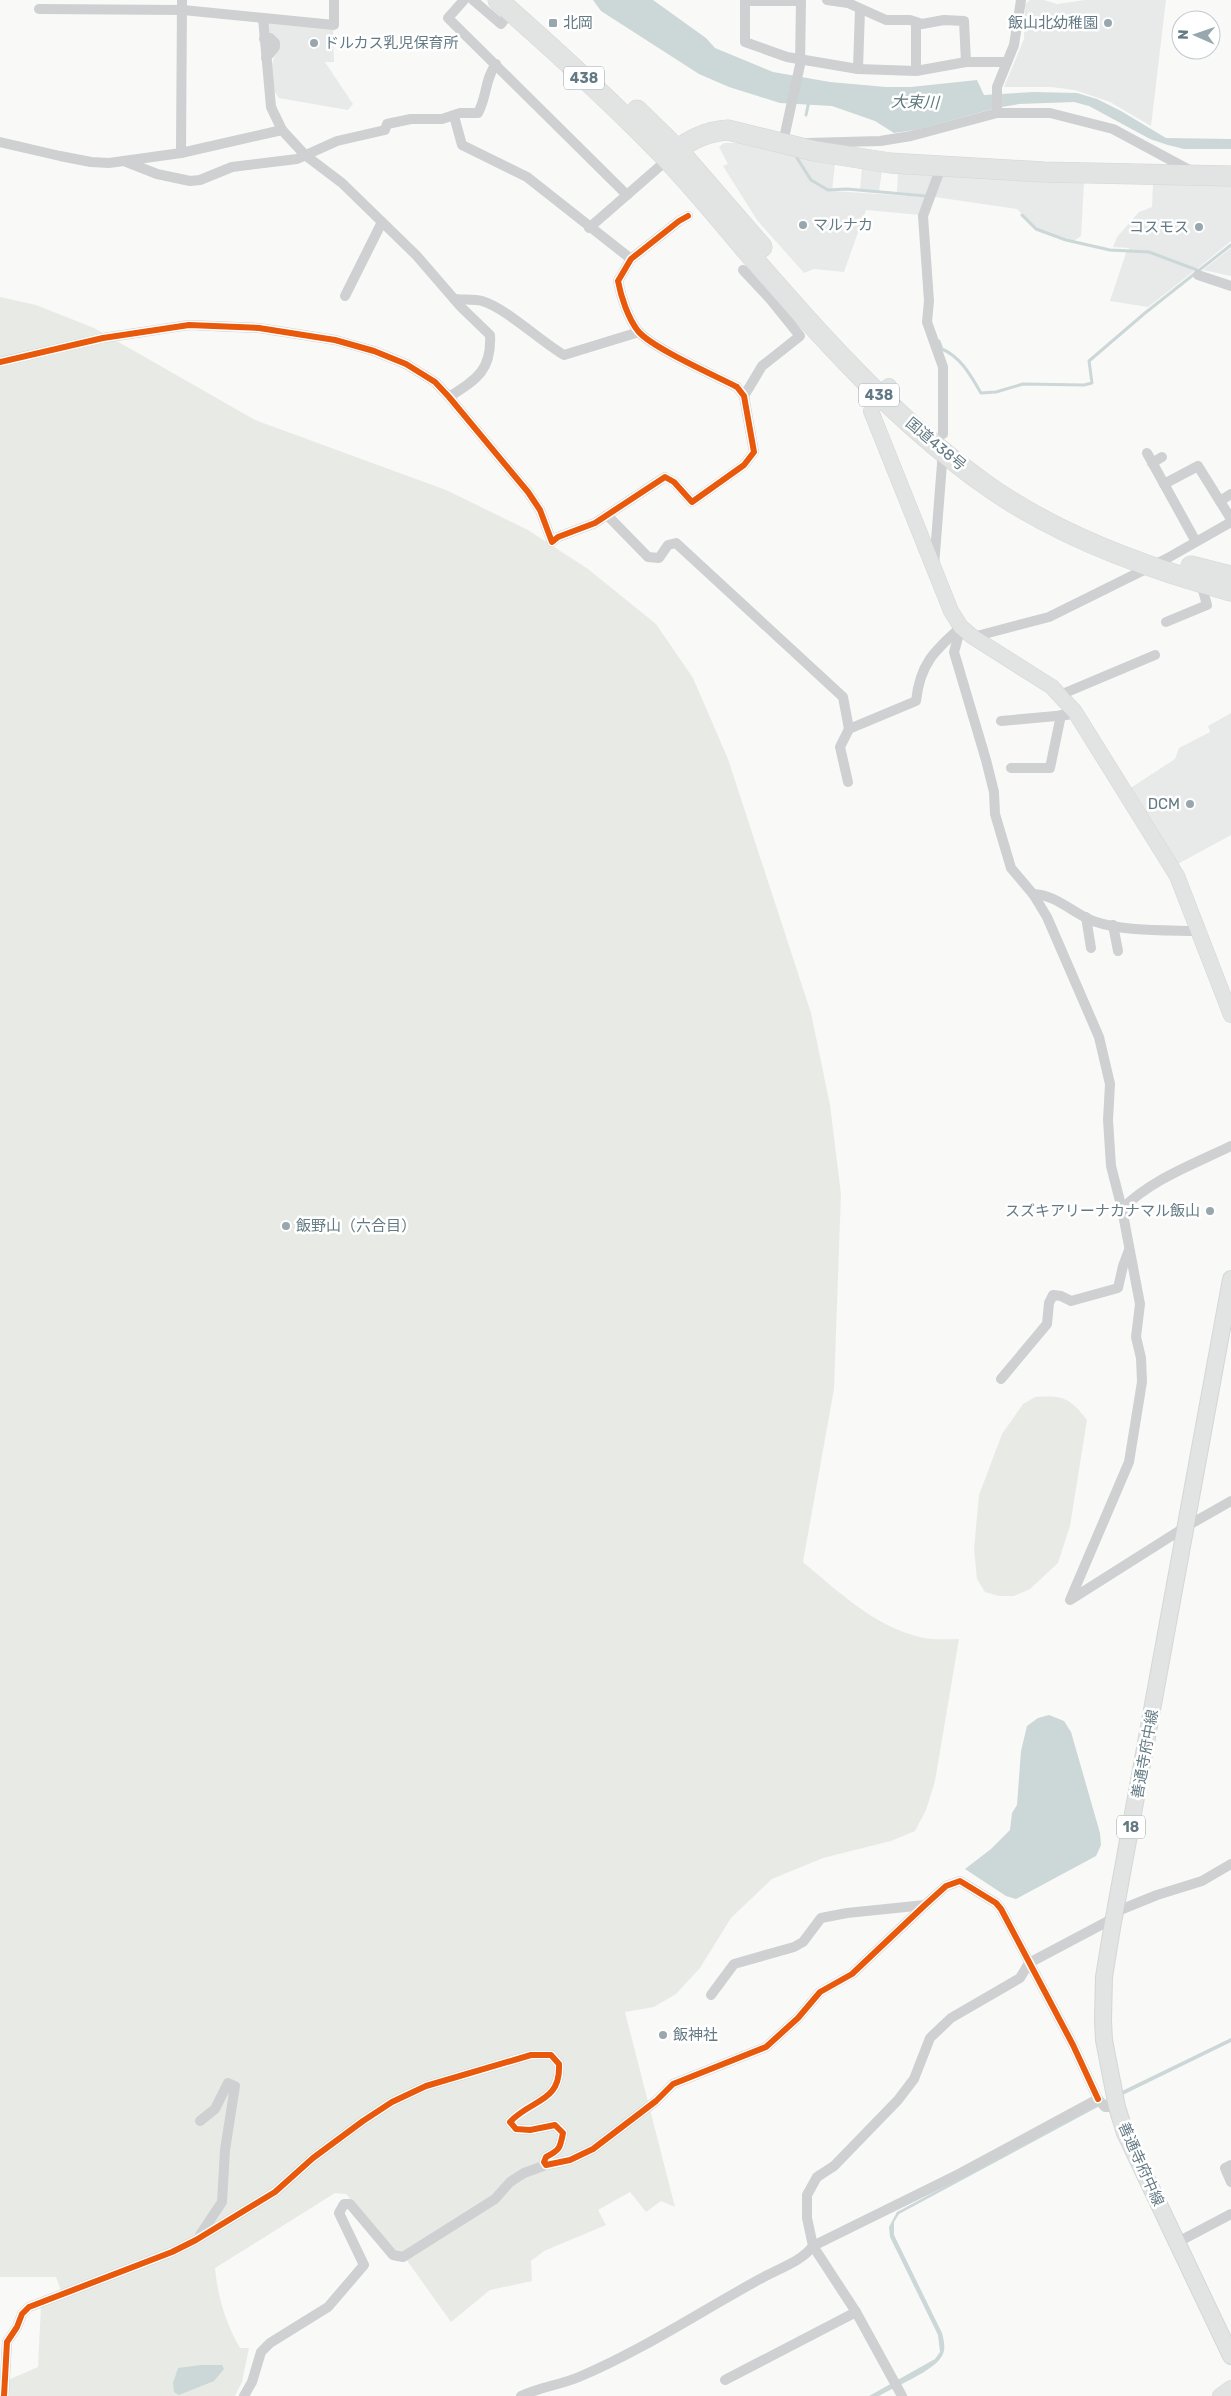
<svg xmlns="http://www.w3.org/2000/svg" width="1231" height="2396" font-family="Rubik,'Noto Sans JP',sans-serif">
<style>
.built{fill:#e8e9e9}
.green{fill:#e8ebe5}
.water{fill:#ccd7d8}
.lines{fill:none;stroke-linecap:round;stroke-linejoin:round}
.stream{stroke:#ccd7d8;stroke-width:3}
.secondary-casing{stroke:#d5d7d7;stroke-width:16}
.primary-casing{stroke:#d5d7d7;stroke-width:18}
.highway-casing{stroke:#d5d6d6;stroke-width:21}
.street{stroke:#ced0d1;stroke-width:10}
.secondary{stroke:#e2e3e3;stroke-width:15}
.primary{stroke:#e2e3e3;stroke-width:16}
.highway{stroke:#e2e3e3;stroke-width:20}
.cycleway-casing{stroke:#fff;stroke-width:9}
.cycleway{stroke:#e8590c;stroke-width:6}
.poi-dot{fill:#98a6ad;stroke:#fff;stroke-width:2}
.labels{text-anchor:middle;dominant-baseline:central;stroke-width:5;stroke-linejoin:round;paint-order:stroke}
.shield{fill:#fff;stroke:#92a2a9;stroke-width:1}
.shield-label{font-size:14px;font-weight:bold;fill:#637a84}
.poi-label{font-size:15px;fill:#637a84;stroke:#fff;text-anchor:start}
.street-label{font-size:15px;fill:#637a84;stroke:#fff}
.water-label{font-size:16px;font-style:italic;fill:#5e7a7d;stroke:#fff}
</style>
<rect width="100%" height="100%" fill="#f9f9f8"/>
<!-- built -->
<g class="built">
<path d="M1030,0H1044L1057,4L1085,0H1166L1151,126L1110,102L1075,90L1051,87H1004L1024,39L1025,4Z"/>
<path d="M267,22L333,29L334,62H325L353,104L348,110L279,98L272,88V64L278,45L267,35Z"/>
<path d="M724,143H741L792,156L835,164L832,191L925,197L920,215L866,210L844,272L814,269L804,273L757,220L723,166L728,164L719,147Z"/>
<path d="M862,168L882,171L879,191L860,190Z"/>
<path d="M898,173L934,176L926,195L897,192Z"/>
<path d="M942,176L1084,182L1081,236L1074,241L1036,228L1017,209L935,197Z"/>
<path d="M1153,183L1231,186V241L1198,268H1193L1191,270L1194,271L1148,307L1110,301L1127,250L1129,249V248L1113,247L1117,237L1139,212L1152,207Z"/>
<path d="M1231,248V276L1203,270Z"/>
<path d="M1231,713V835L1176,865L1129,789L1175,759L1179,748L1210,732L1208,726Z"/>
</g>
<!-- green -->
<g class="green">
<path d="M0,297L36,305L94,328L255,420L446,490L528,530L588,569L656,624L693,678L728,759L811,1013L830,1105L841,1194L834,1389L803,1562C839,1592 876,1628 924,1638C935,1640 948,1639 959,1639L935,1781L926,1810L915,1831L891,1841L823,1858L772,1879L731,1918L700,1968L676,1994L654,2007L625,2012L675,2207L661,2201L646,2212L630,2192L598,2210L606,2225L544,2251L531,2261L532,2281L490,2290L451,2322L403,2255L396,2252L346,2194L335,2193L215,2268C218,2297 225,2322 240,2348H249L242,2382L235,2396H7L8,2380L38,2367L41,2305L63,2296L56,2277H0Z"/>
<path d="M1035,1397C1063,1395 1070,1398 1087,1420L1070,1526L1058,1563L1030,1589L1014,1596H999L985,1592L977,1579L974,1549L979,1495L1002,1434L1023,1404Z"/>
</g>
<!-- water -->
<g class="water">
<path d="M593,0H653L706,38L715,48L773,72L830,82L886,87H911L977,80L984,95L1034,92L1077,93L1097,99L1121,111L1166,138L1231,139V149H1184L1168,145L1150,139L1089,106L1074,102L1019,104L996,108L915,130L894,133L875,121L832,106L780,103L729,87L699,74L601,11Z"/>
<path d="M1049,1715L1064,1721L1071,1732L1100,1833L1101,1845L1096,1856L1016,1899L1006,1896L965,1869L991,1849L1010,1830L1012,1813L1017,1805L1021,1751L1027,1726L1038,1718Z"/>
<path d="M1231,2038V2042L1094,2109L899,2214L894,2222V2235L942,2333C944,2341 946,2349 942,2356C934,2371 894,2387 879,2396H869L935,2359L940,2352L938,2335L890,2237L889,2227L897,2212L1122,2091Z"/>
<path d="M201,2365H222L224,2369L214,2381L179,2395L174,2392L173,2383L178,2368Z"/>
</g>
<g class="lines">
<!-- stream -->
<g class="stream">
<path d="M806,115L809,101"/>
<path d="M797,158L811,180L828,190L847,189L926,196"/>
<path d="M1022,215L1036,229L1066,240L1110,250L1149,252L1197,270"/>
<path d="M939,341L942,349C961,357 971,376 981,393L996,392L1023,384L1084,385L1092,383L1089,361L1145,313L1231,245"/>
</g>
<!-- secondary casing -->
<g class="secondary-casing">
<g id="secondary">
<path d="M889,386L880,395L871,411L951,611L961,627L973,637L1052,687L1075,712L1177,876L1231,1015"/>
<path d="M1220,2396L1231,2388"/>
</g>
</g>
<!-- primary casing -->
<g class="primary-casing">
<path id="primary" d="M1231,1279L1112,1928L1104,1977L1103,2020L1104,2040L1117,2107L1125,2133L1231,2356"/>
</g>
<!-- highway casing -->
<g class="highway-casing">
<g id="highway">
<path d="M498,0C556,51 613,103 666,158C706,200 741,246 780,289C843,361 911,432 989,487C1059,536 1149,569 1231,591"/>
<path d="M637,110L677,149L762,247"/>
<path d="M668,159C683,142 706,131 728,130L814,151L890,163L1044,172L1231,176"/>
<path d="M1191,566L1231,576"/>
</g>
</g>
<!-- street -->
<g class="street">
<path d="M464,0L448,18L627,195"/>
<path d="M473,0L501,24L511,11"/>
<path d="M827,0L848,3L886,20H910L922,24L944,20L964,21L966,62"/>
<path d="M801,1H745V42L787,57L858,69L916,71L966,62H1007"/>
<path d="M39,9L183,10L334,25V0"/>
<path d="M263,18L271,107L282,130"/>
<path d="M264,39L270,38L275,43V47L266,58"/>
<path d="M858,69L860,9"/>
<path d="M916,71V22"/>
<path d="M997,113V87L1014,45L1021,0"/>
<path d="M454,116L462,145L527,177L631,259"/>
<path d="M0,142L60,156L91,162L109,163L181,153L282,130L305,155L342,183L416,255L461,307L490,335C492,370 477,379 449,397"/>
<path d="M807,143L880,141L911,136L997,113H1050L1113,129L1193,172"/>
<path d="M787,144H784V138L800,65L801,0"/>
<path d="M181,153L182,0"/>
<path d="M124,161L157,174L190,181L200,180L232,167L297,159L337,141L385,130L387,124L411,119H442L460,113H478C487,97 485,78 496,64"/>
<path d="M941,167L923,216L929,301L927,322L943,367V434"/>
<path d="M589,228L667,160"/>
<path d="M743,270L771,300L800,336L762,366L744,396"/>
<path d="M1198,275L1231,286"/>
<path d="M345,296L382,222"/>
<path d="M454,299C463,300 474,299 482,301C506,308 540,341 564,355L639,332"/>
<path d="M0,362L103,338L189,325L259,328L335,340L374,351L406,364L435,382L449,397L528,492L540,510L552,542L558,537L595,523L665,477L674,482L692,502L744,465L754,452L744,396L737,387C716,376 652,348 638,331C628,318 621,297 618,281L631,259L679,221L688,216"/>
<path d="M1147,453L1195,540"/>
<path d="M1152,463L1162,457"/>
<path d="M1164,484L1198,466L1231,519"/>
<path d="M1220,501L1231,494"/>
<path d="M607,515L648,557L659,558L668,545L676,543L843,697L849,729"/>
<path d="M934,566L943,451"/>
<path d="M1166,622L1207,605L1201,583"/>
<path d="M961,627L954,652L986,760L994,792L995,814L1011,868L1033,894L1047,917L1099,1037L1110,1084L1108,1120L1111,1166L1122,1209L1140,1304L1136,1337L1141,1358L1142,1382L1129,1462L1070,1600L1187,1526L1231,1501"/>
<path d="M973,637L1049,617L1166,559L1231,522"/>
<path d="M1060,695L1155,655"/>
<path d="M1001,721L1067,715"/>
<path d="M1011,768H1050L1061,715"/>
<path d="M848,782L840,747L849,729L916,701C920,664 934,651 961,627"/>
<path d="M1033,894C1057,895 1072,913 1093,921C1125,932 1164,930 1198,931"/>
<path d="M1086,917L1091,948"/>
<path d="M1113,925L1118,951"/>
<path d="M1122,1209C1152,1179 1194,1164 1231,1146"/>
<path d="M1001,1379L1047,1324L1049,1303L1053,1295L1061,1296L1071,1301L1118,1288L1123,1266L1129,1250"/>
<path d="M1115,1912L1157,1895L1202,1881L1231,1864"/>
<path d="M711,1995L734,1964L794,1947L803,1942L821,1918L847,1913L925,1905"/>
<path d="M200,2121L215,2109L228,2083L235,2086L225,2150L222,2202L200,2235"/>
<path d="M1231,2165L1225,2168L1231,2182"/>
<path d="M1176,2243L1231,2214"/>
<path d="M725,2380L856,2312"/>
<path d="M4,2396L7,2342L17,2327L22,2314L29,2307L172,2252L196,2240L275,2192L313,2158L363,2121L392,2102L426,2086L531,2055H551L559,2064C561,2103 531,2099 510,2122L516,2129L530,2130L555,2125L563,2133C560,2148 560,2150 546,2157L544,2162L546,2165L570,2160L593,2149L656,2101L673,2084L766,2047L798,2018L820,1992L852,1974L925,1905L946,1886L960,1881L996,1903L1001,1909L1073,2045L1098,2099"/>
<path d="M244,2396L252,2382L261,2352L270,2343L328,2307L364,2265L339,2213L344,2204H350L393,2255L403,2257L495,2199L510,2182L524,2173L546,2165"/>
<path d="M521,2396C540,2387 560,2385 579,2377C643,2350 701,2311 762,2278C779,2268 801,2262 813,2246L959,2174L1098,2099L1105,2107H1117"/>
<path d="M902,2396L856,2312L813,2246L807,2218V2195L817,2177L834,2166L898,2100L914,2079L930,2038L951,2018L1020,1978L1029,1963L1114,1918"/>
</g>
<!-- secondary -->
<use href="#secondary" class="secondary"/>
<!-- primary -->
<use href="#primary" class="primary"/>
<!-- highway -->
<use href="#highway" class="highway"/>
<!-- cycleway casing -->
<g class="cycleway-casing">
<g id="cycleway">
<path d="M0,362L103,338L189,325L259,328L335,340L374,351L406,364L435,382L449,397L528,492L540,510L552,542L558,537L595,523L665,477L674,482L692,502L744,465L754,452L744,396L737,387C716,376 652,348 638,331C628,318 621,297 618,281L631,259L679,221L688,216"/>
<path d="M4,2396L7,2342L17,2327L22,2314L29,2307L172,2252L196,2240L275,2192L313,2158L363,2121L392,2102L426,2086L531,2055H551L559,2064C561,2103 531,2099 510,2122L516,2129L530,2130L555,2125L563,2133C560,2148 560,2150 546,2157L544,2162L546,2165L570,2160L593,2149L656,2101L673,2084L766,2047L798,2018L820,1992L852,1974L925,1905L946,1886L960,1881L996,1903L1001,1909L1073,2045L1098,2099"/>
</g>
</g>
<!-- cycleway -->
<use href="#cycleway" class="cycleway"/>
</g>
<!-- markers -->
<g class="poi-dot">
<rect x="548" y="18" width="10" height="10" rx="2.5"/>
<circle cx="1108" cy="23" r="5"/>
<circle cx="314" cy="43" r="5"/>
<circle cx="803" cy="225" r="5"/>
<circle cx="1199" cy="227" r="5"/>
<circle cx="1190" cy="804" r="5"/>
<circle cx="1210" cy="1211" r="5"/>
<circle cx="286" cy="1226" r="5"/>
<circle cx="663" cy="2035" r="5"/>
</g>
<g class="labels">
<!-- shield labels -->
<g class="shield">
<rect x="564" y="66.5" width="40" height="23" rx="4"/>
<rect x="859" y="383.5" width="40" height="23" rx="4"/>
<rect x="1117" y="1815.5" width="28" height="23" rx="4"/>
</g>
<g class="shield-label">
<text x="584" y="78">438</text>
<text x="879" y="395">438</text>
<text x="1131" y="1827">18</text>
</g>
<!-- poi labels -->
<g class="poi-label">
<text x="563" y="23">北岡</text>
<text x="1098" y="23" text-anchor="end">飯山北幼稚園</text>
<text x="324" y="43">ドルカス乳児保育所</text>
<text x="813" y="225">マルナカ</text>
<text x="1189" y="227" text-anchor="end">コスモス</text>
<text x="1180" y="804" text-anchor="end">DCM</text>
<text x="1200" y="1211" text-anchor="end">スズキアリーナカナマル飯山</text>
<text x="296" y="1226">飯野山（六合目）</text>
<text x="673" y="2035">飯神社</text>
</g>
<!-- street labels -->
<g class="street-label">
<text transform="translate(936 444) rotate(40)">国道438号</text>
<text transform="translate(1145 1754) rotate(-80)">善通寺府中線</text>
<text transform="translate(1141 2164) rotate(66)">善通寺府中線</text>
</g>
<!-- water labels -->
<g class="water-label">
<text transform="translate(915 102) rotate(2)">大束川</text>
</g>
</g>
<!-- north arrow -->
<g transform="translate(1196 35) rotate(272)"><circle r="24" fill="#ffffff" stroke="#c1cace"/>
<path d="M0-4L9 19L0 12L-9 19Z" fill="#98a6ad"/>
<text y="-8" font-size="14" font-weight="bold" text-anchor="middle" fill="#637a84">N</text>
</g>
</svg>
